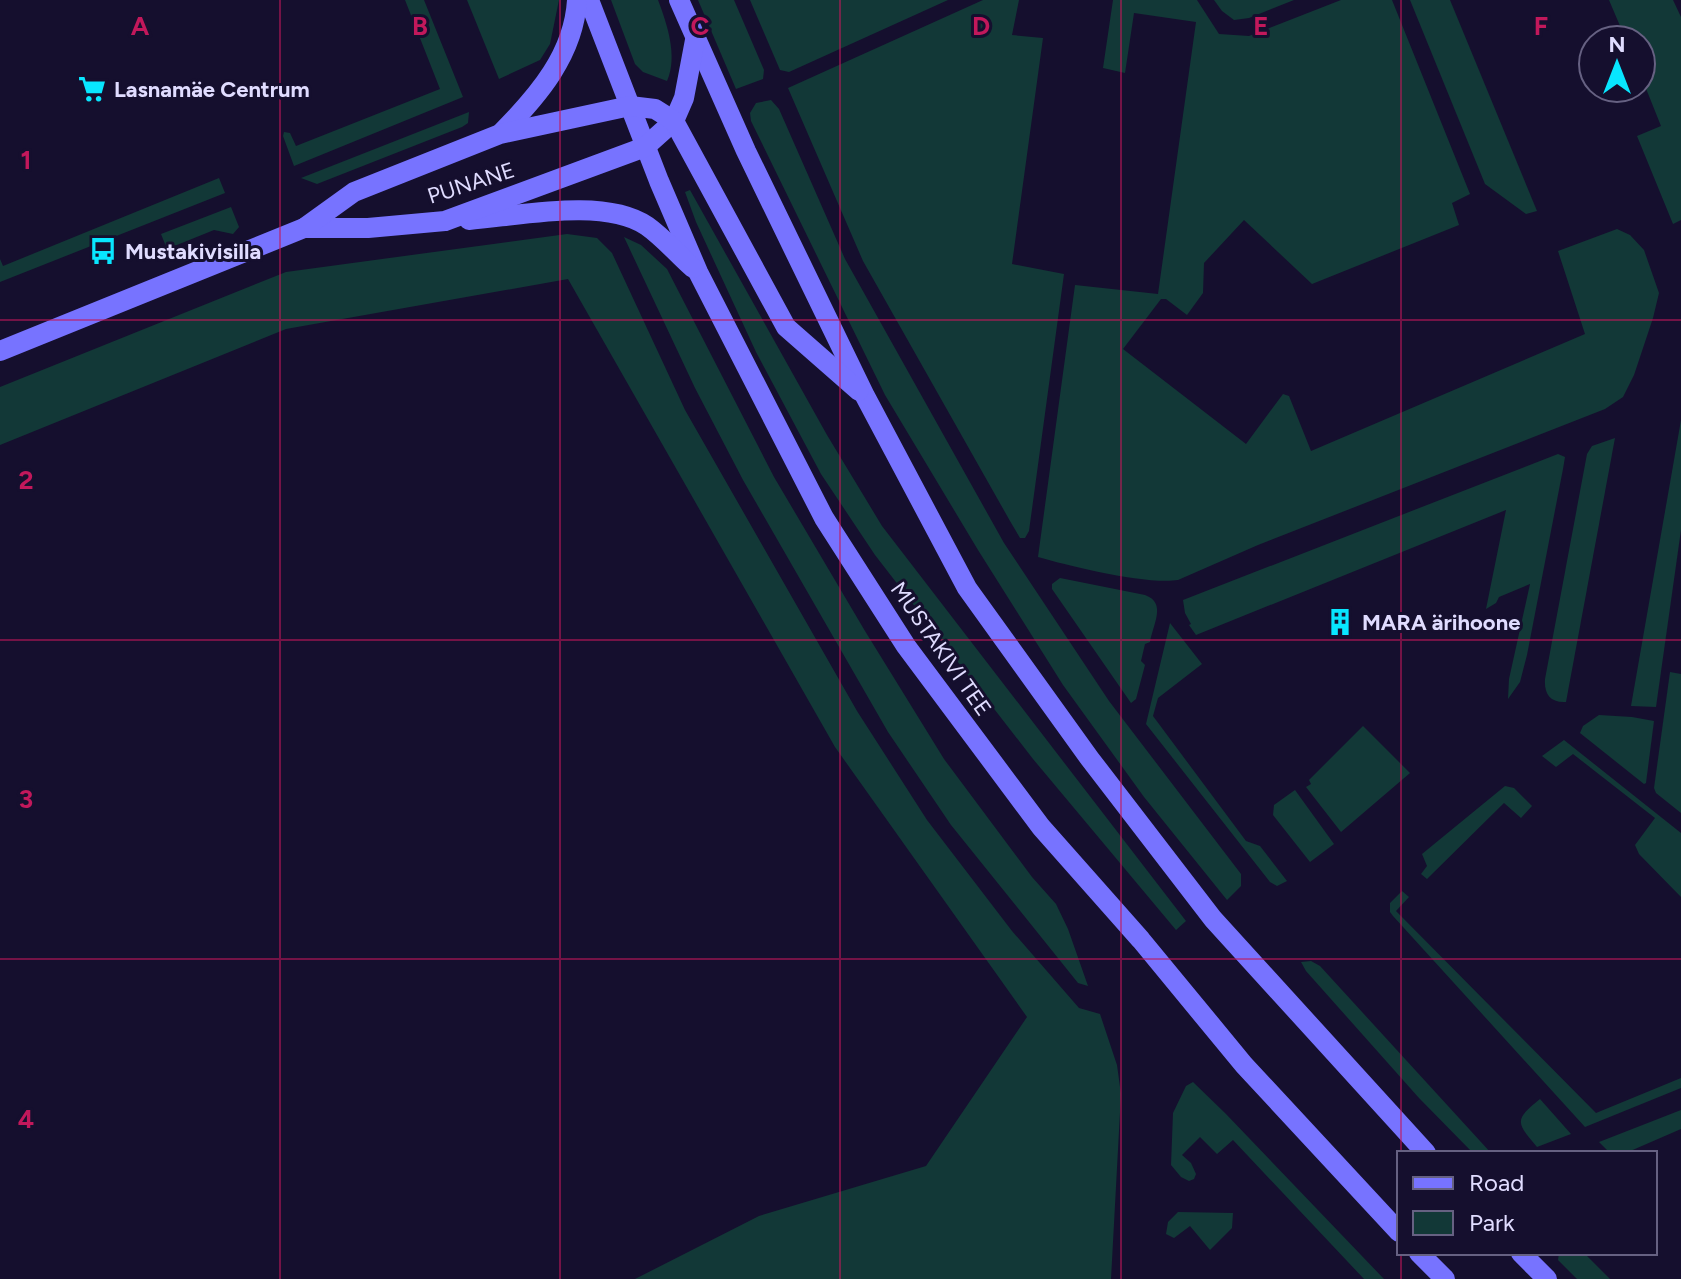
<svg xmlns="http://www.w3.org/2000/svg" width="1681" height="1279" font-family="Figtree,sans-serif">
<style>
.green{fill:#123837}
.lines{fill:none;stroke-linecap:round;stroke-linejoin:round}
.secondary{stroke:#7773ff;stroke-width:20}
.grid{fill:none;stroke:#c2185b;stroke-width:2;stroke-opacity:0.55}
.labels{text-anchor:middle;dominant-baseline:central;stroke-width:6;stroke-linejoin:round;paint-order:stroke}
.poi-label{font-size:22px;font-weight:bold;fill:#e0dcff;stroke:#150f2e;text-anchor:start}
.street-label{font-size:22px;fill:#e0dcff;stroke:#150f2e}
.grid-label{font-size:26px;text-anchor:middle;font-weight:bold;fill:#c2185b;stroke:#150f2e;stroke-width:6;stroke-linejoin:round;paint-order:stroke}
</style>
<rect width="100%" height="100%" fill="#150f2e"/>
<!-- green -->
<g class="green">
<path d="M405,0H424L463,97L294,166L283,136L284,132L290,133L296,146L440,89Z"/>
<path d="M467,0H559L550,44L540,60L499,79Z"/>
<path d="M611,0H658C667,24 678,56 667,81L643,72L635,64Z"/>
<path d="M698,0H734L764,70L763,79L736,89Z"/>
<path d="M750,0H948L789,72L780,70Z"/>
<path d="M983,0H1019L1012,35L1043,38L1012,264L1064,274L1029,531L1025,538H1020L1010,521L863,261L788,88Z"/>
<path d="M1113,0H1197L1219,34L1249,36L1341,0H1392L1470,194L1452,203L1459,225L1312,284L1244,220L1204,263L1203,293L1187,315L1166,299H1161L1123,349L1246,444L1283,394L1289,396L1311,451L1585,334L1558,251L1617,229L1630,235L1644,250L1659,293L1653,318L1634,375L1623,397L1605,409L1258,545L1178,580C1147,585 1069,566 1038,557L1075,285L1158,294L1196,22L1134,13L1125,73L1103,68Z"/>
<path d="M1214,0H1294L1249,18L1234,20L1222,11Z"/>
<path d="M1410,0H1450L1537,211L1526,214L1485,184Z"/>
<path d="M1609,0H1673L1681,17V220L1673,224L1637,136L1661,126L1641,76V40H1626Z"/>
<path d="M771,100L779,109L845,259L1004,543L1109,701L1241,874V886L1227,900L1144,797L1063,685L978,550L885,395L751,121L750,113L756,103Z"/>
<path d="M469,112L468,123L462,127L317,184L301,178Z"/>
<path d="M219,178L225,193L0,282V259L3,266Z"/>
<path d="M690,190L827,435L882,526L1186,921L1176,930L1033,759L875,555L821,474L756,352L696,222L685,192Z"/>
<path d="M231,207L239,227L233,234L214,230L167,249L161,234Z"/>
<path d="M567,234L597,238L612,253L685,410L857,711L927,820L1012,931L1079,1008L1100,1014L1117,1065L1121,1094L1111,1279H635L759,1216L926,1166L1027,1017L835,747L568,279L286,329L0,445V387L286,272Z"/>
<path d="M624,237L641,245L667,269L774,477L865,631L944,759L1032,877L1056,904L1068,929L1088,986L1078,983L951,825L888,732L743,480L695,388Z"/>
<path d="M1681,420V530L1656,707L1631,706Z"/>
<path d="M1615,438L1566,702C1550,703 1544,694 1545,679L1587,454L1592,446Z"/>
<path d="M1558,454L1565,457L1563,469L1527,655L1520,682L1508,699L1509,679L1530,584L1499,597L1496,603L1486,609L1506,510L1196,635L1189,625L1191,624L1185,613L1183,600Z"/>
<path d="M1060,578L1145,595C1167,603 1153,624 1150,642L1145,644L1141,661L1145,665L1136,699L1131,703L1052,589V584Z"/>
<path d="M1170,623L1202,664L1158,698L1153,716L1246,841L1260,846L1287,881L1277,886L1270,882L1146,724Z"/>
<path d="M1670,672L1681,674V813L1656,793L1654,788Z"/>
<path d="M1599,715L1632,717L1654,721L1646,783L1644,784L1580,733L1583,726Z"/>
<path d="M1363,726L1410,773L1341,832L1306,787L1311,784L1309,780Z"/>
<path d="M1564,740L1681,833V897L1639,854L1635,845L1655,818L1573,754L1556,767L1542,756Z"/>
<path d="M1505,786L1514,788L1532,806L1521,818L1504,803L1427,879L1421,874L1427,866L1422,854Z"/>
<path d="M1295,790L1334,844L1310,862L1273,815L1274,805Z"/>
<path d="M1402,891L1409,897L1396,911L1596,1113L1681,1078V1088L1585,1127L1393,916L1390,912V903Z"/>
<path d="M1311,961L1320,966L1491,1153H1473L1419,1098L1306,971L1301,962Z"/>
<path d="M1193,1082L1226,1114L1384,1279H1364L1233,1140L1217,1154L1200,1137L1182,1155L1191,1163L1196,1174L1194,1179L1189,1181L1181,1177L1171,1165L1173,1113L1186,1086Z"/>
<path d="M1540,1099L1571,1134L1537,1147C1516,1122 1514,1120 1540,1099Z"/>
<path d="M1681,1110V1129L1628,1152L1610,1153L1599,1142Z"/>
<path d="M1178,1212L1233,1213L1232,1228L1210,1250L1190,1226L1174,1238L1166,1234L1168,1222Z"/>
<path d="M1559,1253H1584L1610,1279H1577L1558,1260Z"/>
</g>
<g class="lines">
<!-- secondary -->
<g class="secondary">
<path d="M589,0L659,181L698,272L824,518L906,646L1041,827L1141,940L1244,1065L1399,1232"/>
<path d="M679,0L746,151L865,396L967,588L1090,759L1213,919L1426,1153"/>
<path d="M502,132C538,96 574,54 577,0"/>
<path d="M469,220C518,216 605,197 647,226C664,238 678,255 693,268"/>
<path d="M304,228H368L445,221L645,147L674,121L684,98L695,40"/>
<path d="M0,351L304,228L354,192L500,134L630,106L655,109L674,121L786,327L859,391"/>
<path d="M1419,1253L1445,1279"/>
<path d="M1521,1253L1547,1279"/>
</g>
</g>
<!-- grid -->
<path class="grid" d="M280,0V1279M560,0V1279M840,0V1279M1121,0V1279M1401,0V1153M0,320H1681M0,640H1681M0,959H1681M1401,1253V1279"/>
<!-- icons -->
<defs>
<g id="supermarket-bare" transform="scale(2.16)"><path d="M-6-5.5h2.5l.6 2H6L4.5 2H-2.5L-4.4-4H-6ZM-1.5 3.2a1.3 1.3 0 1 0 .1 0ZM3 3.2a1.3 1.3 0 1 0 .1 0Z" fill="#08e6ff" stroke="#150f2e" stroke-width="2.5" paint-order="stroke"/></g>
<g id="bus-bare" transform="scale(2.16)"><path d="M-5-6H5V4H4V6H2V4H-2V6H-4V4H-5ZM-3.5-4V0h7V-4ZM-3.5 1.2v1.5H-2V1.2ZM2 1.2v1.5H3.5V1.2Z" fill="#08e6ff" stroke="#150f2e" stroke-width="2.5" paint-order="stroke"/></g>
<g id="building-bare" transform="scale(2.16)"><path d="M-4-6H4V6H1V3H-1V6H-4ZM-2.5-4.3h1.7v1.8h-1.7ZM.8-4.3h1.7v1.8H.8ZM-2.5-1h1.7V.8h-1.7ZM.8-1h1.7V.8H.8Z" fill="#08e6ff" stroke="#150f2e" stroke-width="2.5" paint-order="stroke"/></g>
</defs>
<g fill-rule="evenodd">
<use href="#supermarket-bare" x="92" y="89"/>
<use href="#bus-bare" x="103" y="251"/>
<use href="#building-bare" x="1340" y="622"/>
</g>
<g class="labels">
<!-- poi labels -->
<g class="poi-label">
<text x="114" y="89">Lasnamäe Centrum</text>
<text x="125" y="251">Mustakivisilla</text>
<text x="1362" y="622">MARA ärihoone</text>
</g>
<!-- street labels -->
<g class="street-label">
<text transform="translate(471 183) rotate(-18)">PUNANE</text>
<text transform="translate(941 649) rotate(55)">MUSTAKIVI TEE</text>
</g>
</g>
<g class="grid-label">
<text x="140" y="35">A</text>
<text x="420" y="35">B</text>
<text x="700" y="35">C</text>
<text x="981" y="35">D</text>
<text x="1261" y="35">E</text>
<text x="1541" y="35">F</text>
<text x="26" y="169">1</text>
<text x="26" y="489">2</text>
<text x="26" y="808">3</text>
<text x="26" y="1128">4</text>
</g>
<!-- legend -->
<rect x="1397" y="1151" width="260" height="104" fill="#150f2e" stroke="#666182" stroke-width="2"/>
<rect x="1413" y="1177" width="40" height="12" fill="#7773ff" stroke="#666182" stroke-width="2"/>
<text x="1469" y="1191" font-size="24" fill="#e0dcff">Road</text>
<rect x="1413" y="1211" width="40" height="24" fill="#123837" stroke="#666182" stroke-width="2"/>
<text x="1469" y="1231" font-size="24" fill="#e0dcff">Park</text>
<!-- north arrow -->
<g transform="translate(1617 64)"><circle r="38" fill="#150f2e" stroke="#666182" stroke-width="2"/>
<path d="M0-6L14 30L0 20L-14 30Z" fill="#08e6ff"/>
<text y="-12" font-size="22" font-weight="bold" text-anchor="middle" fill="#e0dcff">N</text>
</g>
</svg>
